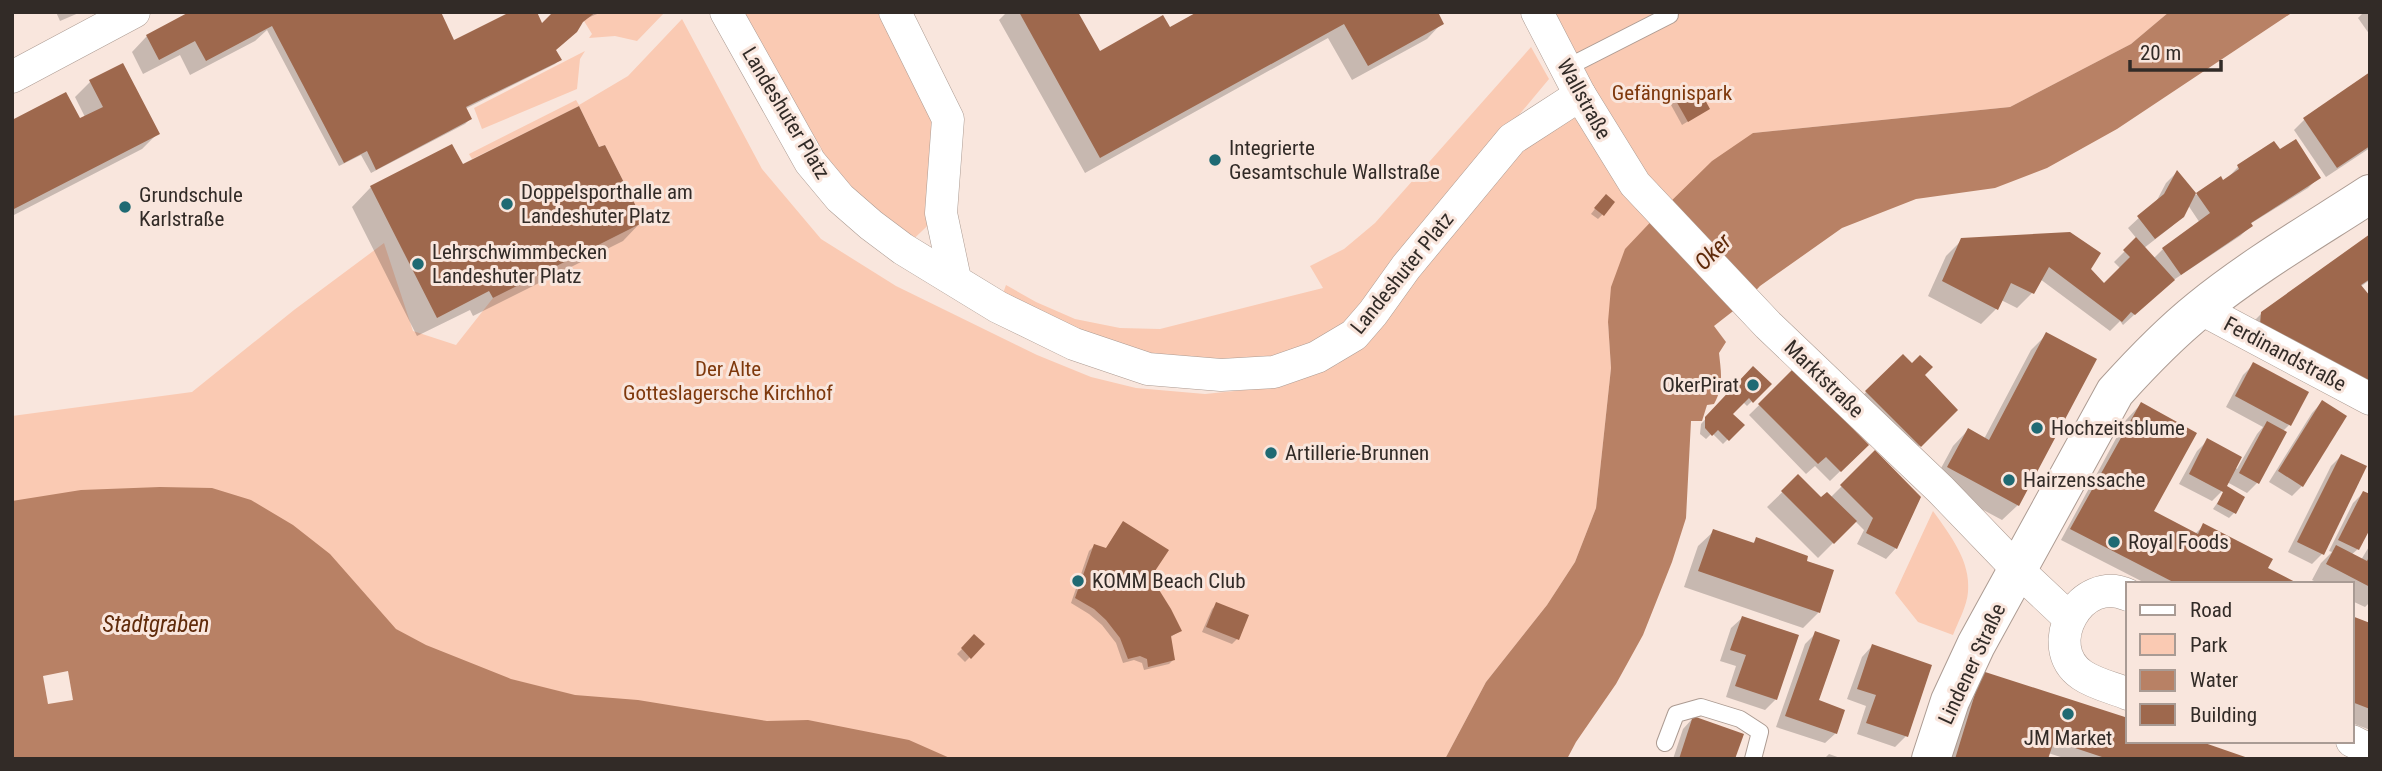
<svg xmlns="http://www.w3.org/2000/svg" width="2382" height="771" font-family="'Roboto Condensed',sans-serif">
<style>
.green{fill:#facab3}
.water{fill:#b88165}
.pier{fill:#f9e6dd}
.shadow{fill:#0003;fill-rule:evenodd}
.building{fill:#9e684d}
.lines{fill:none;stroke-linecap:round;stroke-linejoin:round}
.service-casing{stroke:#ac9b92;stroke-width:18}
.minor-casing{stroke:#ac9b92;stroke-width:33}
.secondary-casing{stroke:#ac9b92;stroke-width:40}
.service{stroke:#fff;stroke-width:16}
.minor{stroke:#fff;stroke-width:32}
.secondary{stroke:#fff;stroke-width:38}
.poi-dot{fill:#1f6a73;stroke:#f9e6dd;stroke-width:2.5}
.labels{text-anchor:middle;dominant-baseline:central;stroke-width:6;stroke-linejoin:round;paint-order:stroke}
.park-label{font-size:21px;fill:#7e380c;stroke:#f9e6dd}
.street-label{font-size:21px;fill:#322b27;stroke:#f9e6dd}
.poi-label{font-size:21px;fill:#322b27;stroke:#f9e6dd;text-anchor:start}
.water-label{font-size:23px;font-style:italic;fill:#602b0b;stroke:#f9e6dd}
</style>
<rect width="100%" height="100%" fill="#f9e6dd"/>
<!-- green -->
<g class="green">
<path d="M596,12H665L637,41L615,36L589,38L592,34L584,21Z"/>
<path d="M726,12H895L948,119L941,213L903,249L871,225Z"/>
<path d="M1537,12H2169L2131,44L2010,107L1753,133L1608,322L1611,368L1596,508L1575,562L1547,605L1486,682L1445,759H12V416L192,392L294,310L384,243L413,331L456,345L493,298L644,222L605,145L599,147L579,106L472,159L469,154L576,100L579,105L628,76L682,19L762,169L821,239L896,286L1037,355L1091,377L1136,388L1205,394L1283,386L1305,378L1338,364L1356,341L1354,335L1220,375L998,307L1006,285L1036,302L1075,319L1120,328L1160,329L1323,288L1310,266L1344,249L1375,223L1531,47L1549,79L1459,187L1512,139L1579,95Z"/>
<path d="M585,51L580,59L577,89L482,129L474,108Z"/>
<path d="M1933,511C1950,535 1971,561 1968,592C1967,606 1958,622 1953,635L1918,622L1895,593Z"/>
</g>
<!-- water -->
<g class="water">
<path d="M2169,12H2293L2117,129L2047,168L1995,188L1916,199L1842,228L1760,286L1746,301L1714,326L1726,342L1719,353C1721,372 1724,386 1714,404L1707,405L1702,421H1691L1686,518L1672,562L1643,635L1616,684L1576,742L1567,759H1445L1486,682L1547,605L1575,562L1596,508L1611,368L1608,322L1611,287L1625,249L1661,211L1712,161L1753,133L2010,107L2131,44Z"/>
<path d="M160,487L212,488L251,500L293,525L330,554L396,629L426,645L511,679L575,695L638,700L767,721L808,720L909,740L952,759H12V501L81,490Z"/>
</g>
<!-- pier -->
<path class="pier" d="M68,671L73,700L48,704L43,676Z"/>
<!-- shadow -->
<g class="shadow">
<path d="M56,12H81L60,21Z"/>
<path d="M193,12L453,43L542,25L553,12H602L585,19L554,50L560,59L555,64L465,109L470,119L465,124L371,173L361,155L339,166L267,30L255,41L190,75L180,55L143,74L132,52L147,36Z"/>
<path d="M1007,12H1076L1099,53L1169,30L1201,12L1442,23L1427,39L1352,80L1328,38L1085,173L999,20Z"/>
<path d="M2370,12V35L2358,18L2364,12Z"/>
<path d="M2370,74V148L2326,177L2294,130L2305,119Z"/>
<path d="M90,82L157,134L142,149L12,216V122L79,121L85,117L75,97Z"/>
<path d="M1676,100L1708,109L1682,125L1671,105Z"/>
<path d="M599,150L642,221L623,241L473,316L470,310L417,336L352,207L371,187L462,166Z"/>
<path d="M2280,152L2319,177L2308,188L2250,224L2251,226L2240,236L2169,283L2123,325L2120,321L2110,331L2040,279L2032,293L2017,308L2001,300L1996,309L1981,324L1928,296L1946,256L1962,240L2089,269L2104,285L2121,269L2114,262L2137,239L2128,228L2156,202L2166,183L2176,173L2196,195L2220,179L2223,183L2238,167ZM2188,205L2200,223L2163,249L2153,259L2144,248L2171,227L2183,216Z"/>
<path d="M1601,201L1602,215L1598,219L1591,214Z"/>
<path d="M2370,236V280L2360,287L2246,329L2262,313Z"/>
<path d="M2047,334L2018,505L2002,520L1933,483L1953,446L1968,430L1984,439L2031,350Z"/>
<path d="M1903,356L1956,410L1904,461L1851,407Z"/>
<path d="M2254,364L2289,425L2282,432L2257,483L2247,493L2227,482L2222,491L2212,501L2179,484L2197,451L2208,440L2237,469L2257,434L2263,427L2226,407L2243,375Z"/>
<path d="M1753,368L1769,384L1747,406L1743,402L1731,414L1742,425L1723,444L1712,433L1706,439L1700,434L1701,424Z"/>
<path d="M1794,371L1867,445L1830,481L1815,466L1806,474L1749,415Z"/>
<path d="M2322,402L2302,486L2292,496L2269,482L2312,413Z"/>
<path d="M2141,404L2152,512L2195,534L2204,525L2266,569L2295,584H2147L2061,540L2126,420Z"/>
<path d="M1875,453L1896,548L1886,559L1857,544L1864,530L1855,521L1818,558L1767,507L1798,477L1821,500L1830,498Z"/>
<path d="M2341,456L2322,554L2312,564L2288,552L2331,466Z"/>
<path d="M2227,489L2234,513L2229,518L2213,509Z"/>
<path d="M2363,493L2358,549L2351,555L2361,560L2370,545V602L2365,607L2352,601V584H2320L2312,580L2321,563L2332,552L2329,551L2353,503Z"/>
<path d="M1123,523L1149,577L1180,631L1169,638L1174,659L1169,664L1144,670L1142,663L1134,660L1123,663L1116,643L1102,625L1089,614L1071,603L1089,551L1094,546L1105,550Z"/>
<path d="M1714,531L1752,544L1757,539L1805,562L1832,571L1818,613L1803,628L1684,587L1698,546Z"/>
<path d="M1217,604L1237,639L1232,644L1202,632L1212,609Z"/>
<path d="M1742,618L1776,699L1765,710L1726,697L1736,666L1720,661L1731,628Z"/>
<path d="M2352,618L2370,625V730L2352,723Z"/>
<path d="M1816,633V701L1836,733L1825,743L1776,727L1805,644Z"/>
<path d="M974,637L983,644L965,662L957,654Z"/>
<path d="M1872,646L1930,666L1906,736L1895,747L1857,734L1866,706L1847,699L1862,657Z"/>
<path d="M1983,673L2128,720V741L2248,759H2067L2048,753L2046,759H1948L1972,684Z"/>
<path d="M1693,718L1733,759H1673L1683,729Z"/>
<path d="M1829,754L1843,759H1824Z"/>
</g>
<!-- building -->
<g class="building">
<path d="M189,12H441L454,40L510,12H537L542,23L553,12H596L583,22L577,32L556,50L562,60L466,107L472,119L376,170L367,151L344,163L272,26L206,61L195,41L159,60L146,35Z"/>
<path d="M1019,12H1078L1100,51L1163,15L1170,27L1197,12H1438L1444,24L1368,66L1344,24L1100,158Z"/>
<path d="M123,63L160,134L12,210V120L66,92L80,118L103,107L89,80Z"/>
<path d="M2370,72V146L2337,168L2303,118Z"/>
<path d="M1698,87L1710,109L1688,122L1675,99Z"/>
<path d="M579,106L599,147L605,145L644,222L493,298L489,291L437,318L370,186L452,144L463,164Z"/>
<path d="M2296,139L2321,178L2251,223L2253,226L2181,275L2162,248L2210,213L2196,193L2221,176L2223,180L2239,169L2237,165L2274,141L2280,149Z"/>
<path d="M2177,170L2196,193L2184,217L2155,239L2137,216L2164,194Z"/>
<path d="M1606,194L1615,202L1604,216L1594,208Z"/>
<path d="M2070,232L2101,253L2091,269L2104,283L2130,257L2123,250L2136,237L2175,280L2135,315L2131,312L2122,322L2049,267L2034,294L2011,283L1998,310L1942,281L1961,238Z"/>
<path d="M2370,234V279L2361,285L2370,296V386L2260,325L2261,312Z"/>
<path d="M2046,332L2097,359L2019,506L1947,467L1968,428L1989,440Z"/>
<path d="M1903,354L1912,363L1920,355L1933,367L1925,375L1958,410L1921,447L1865,391Z"/>
<path d="M2253,362L2309,392L2291,426L2235,396Z"/>
<path d="M1753,366L1772,384L1753,403L1749,398L1733,414L1745,425L1729,441L1718,430L1712,436L1705,428V417Z"/>
<path d="M1794,368L1869,445L1841,472L1826,457L1818,464L1758,404Z"/>
<path d="M2322,400L2347,416L2303,487L2278,471Z"/>
<path d="M2141,402L2197,433L2154,511L2198,534L2203,523L2273,559L2268,568L2299,584H2177L2070,529Z"/>
<path d="M2267,421L2287,432L2259,484L2239,473Z"/>
<path d="M2207,438L2242,457L2227,486L2245,497L2236,514L2217,504L2223,492L2189,474Z"/>
<path d="M1875,450L1921,497L1897,549L1866,533L1873,518L1840,485Z"/>
<path d="M2341,454L2367,466L2324,555L2297,542Z"/>
<path d="M1798,474L1821,497L1827,492L1857,521L1834,544L1781,491Z"/>
<path d="M2363,491L2370,494V529L2359,550L2338,540Z"/>
<path d="M1123,521L1169,550L1151,577L1171,609L1182,631L1171,636L1175,660L1148,667L1147,659L1140,656L1128,659L1120,638L1106,620L1094,609L1075,598L1094,544L1106,548Z"/>
<path d="M1713,529L1754,543L1756,537L1808,556L1807,561L1834,570L1820,613L1698,571Z"/>
<path d="M2336,545L2367,561L2370,555V587L2326,564Z"/>
<path d="M1216,602L1249,615L1239,640L1206,627Z"/>
<path d="M1742,616L1799,635L1777,700L1735,686L1746,655L1730,650Z"/>
<path d="M2352,616L2370,623V709L2352,702Z"/>
<path d="M1815,631L1840,640L1819,700L1845,710L1837,734L1785,716Z"/>
<path d="M974,634L985,644L971,659L961,648Z"/>
<path d="M1872,644L1932,665L1908,737L1866,723L1876,695L1857,689Z"/>
<path d="M1982,671L2128,718V741H2199L2251,759H2108L2054,741L2048,759H1955Z"/>
<path d="M1693,716L1744,734L1735,759H1679Z"/>
</g>
<g class="lines">
<!-- service casing -->
<g class="service-casing">
<g id="service">
<path d="M1566,68L1670,15"/>
<path d="M1665,743L1676,714L1701,707L1740,719L1760,732L1753,759"/>
</g>
</g>
<!-- minor casing -->
<g class="minor-casing">
<g id="minor">
<path d="M726,12L810,162L840,198L871,225L903,249L998,307L1074,344L1148,369L1221,375L1274,372L1317,357L1354,335L1373,313L1406,267L1512,139L1580,95"/>
<path d="M895,12L948,119L941,213L955,279"/>
<path d="M1537,12L1580,95L1635,184L1768,325L1941,490L2018,570L2069,618"/>
<path d="M12,77L134,12"/>
<path d="M2201,309L2370,399"/>
<path d="M2128,595C2081,573 2040,646 2082,675C2095,684 2114,688 2128,694"/>
<path d="M2352,741L2370,750"/>
</g>
</g>
<!-- secondary casing -->
<g class="secondary-casing">
<path id="secondary" d="M1931,759L1950,701L1976,645L2115,392C2142,362 2169,334 2200,309C2253,266 2313,231 2370,194"/>
</g>
<!-- service -->
<use href="#service" class="service"/>
<!-- minor -->
<use href="#minor" class="minor"/>
<!-- secondary -->
<use href="#secondary" class="secondary"/>
</g>
<!-- markers -->
<g class="poi-dot">
<circle cx="1215" cy="160" r="7"/>
<circle cx="507" cy="204" r="7"/>
<circle cx="125" cy="207" r="7"/>
<circle cx="418" cy="264" r="7"/>
<circle cx="1753" cy="385" r="7"/>
<circle cx="2037" cy="428" r="7"/>
<circle cx="1271" cy="453" r="7"/>
<circle cx="2009" cy="480" r="7"/>
<circle cx="2114" cy="542" r="7"/>
<circle cx="1078" cy="581" r="7"/>
<circle cx="2068" cy="714" r="7"/>
</g>
<g class="labels">
<!-- park labels -->
<g class="park-label">
<text x="1672" y="93">Gefängnispark</text>
<text x="728" y="369">Der Alte<tspan x="728" dy="24">Gotteslagersche Kirchhof</tspan></text>
</g>
<!-- street labels -->
<g class="street-label">
<text transform="translate(1584 99) rotate(61)">Wallstraße</text>
<text transform="translate(786 113) rotate(59)">Landeshuter Platz</text>
<text transform="translate(1402 273) rotate(-51)">Landeshuter Platz</text>
<text transform="translate(2285 354) rotate(28)">Ferdinandstraße</text>
<text transform="translate(1824 379) rotate(44)">Marktstraße</text>
<text transform="translate(1972 664) rotate(-65)">Lindener Straße</text>
</g>
<!-- poi labels -->
<g class="poi-label">
<text x="1229" y="148">Integrierte<tspan x="1229" dy="24">Gesamtschule Wallstraße</tspan></text>
<text x="521" y="192">Doppelsporthalle am<tspan x="521" dy="24">Landeshuter Platz</tspan></text>
<text x="139" y="195">Grundschule<tspan x="139" dy="24">Karlstraße</tspan></text>
<text x="432" y="252">Lehrschwimmbecken<tspan x="432" dy="24">Landeshuter Platz</tspan></text>
<text x="1739" y="385" text-anchor="end">OkerPirat</text>
<text x="2051" y="428">Hochzeitsblume</text>
<text x="1285" y="453">Artillerie-Brunnen</text>
<text x="2023" y="480">Hairzenssache</text>
<text x="2128" y="542">Royal Foods</text>
<text x="1092" y="581">KOMM Beach Club</text>
<text x="2068" y="738" text-anchor="middle">JM Market</text>
</g>
<!-- water labels -->
<g class="water-label">
<text transform="translate(1713 252) rotate(-45)">Oker</text>
<text x="156" y="624">Stadtgraben</text>
</g>
</g>
<!-- border -->
<rect width="2382" height="771" fill="none" stroke="#322b27" stroke-width="28"/>
<!-- legend -->
<rect x="2126" y="582" width="228" height="161" fill="#f9e6dd" stroke="#a99b94" stroke-width="2"/>
<rect x="2140" y="605" width="35" height="10" fill="#ffffff" stroke="#a99b94" stroke-width="2"/>
<text x="2190" y="617" font-size="21" fill="#322b27">Road</text>
<rect x="2140" y="634" width="35" height="21" fill="#facab3" stroke="#a99b94" stroke-width="2"/>
<text x="2190" y="652" font-size="21" fill="#322b27">Park</text>
<rect x="2140" y="670" width="35" height="21" fill="#b88165" stroke="#a99b94" stroke-width="2"/>
<text x="2190" y="687" font-size="21" fill="#322b27">Water</text>
<rect x="2140" y="704" width="35" height="21" fill="#9e684d" stroke="#a99b94" stroke-width="2"/>
<text x="2190" y="722" font-size="21" fill="#322b27">Building</text>
<!-- scale -->
<path d="M2130 60v10h91v-10" fill="none" stroke="#322b27" stroke-width="3.5"/>
<text x="2140" y="60" font-size="21" fill="#322b27" stroke="#f9e6dd" stroke-width="5" paint-order="stroke">20 m</text>
</svg>
